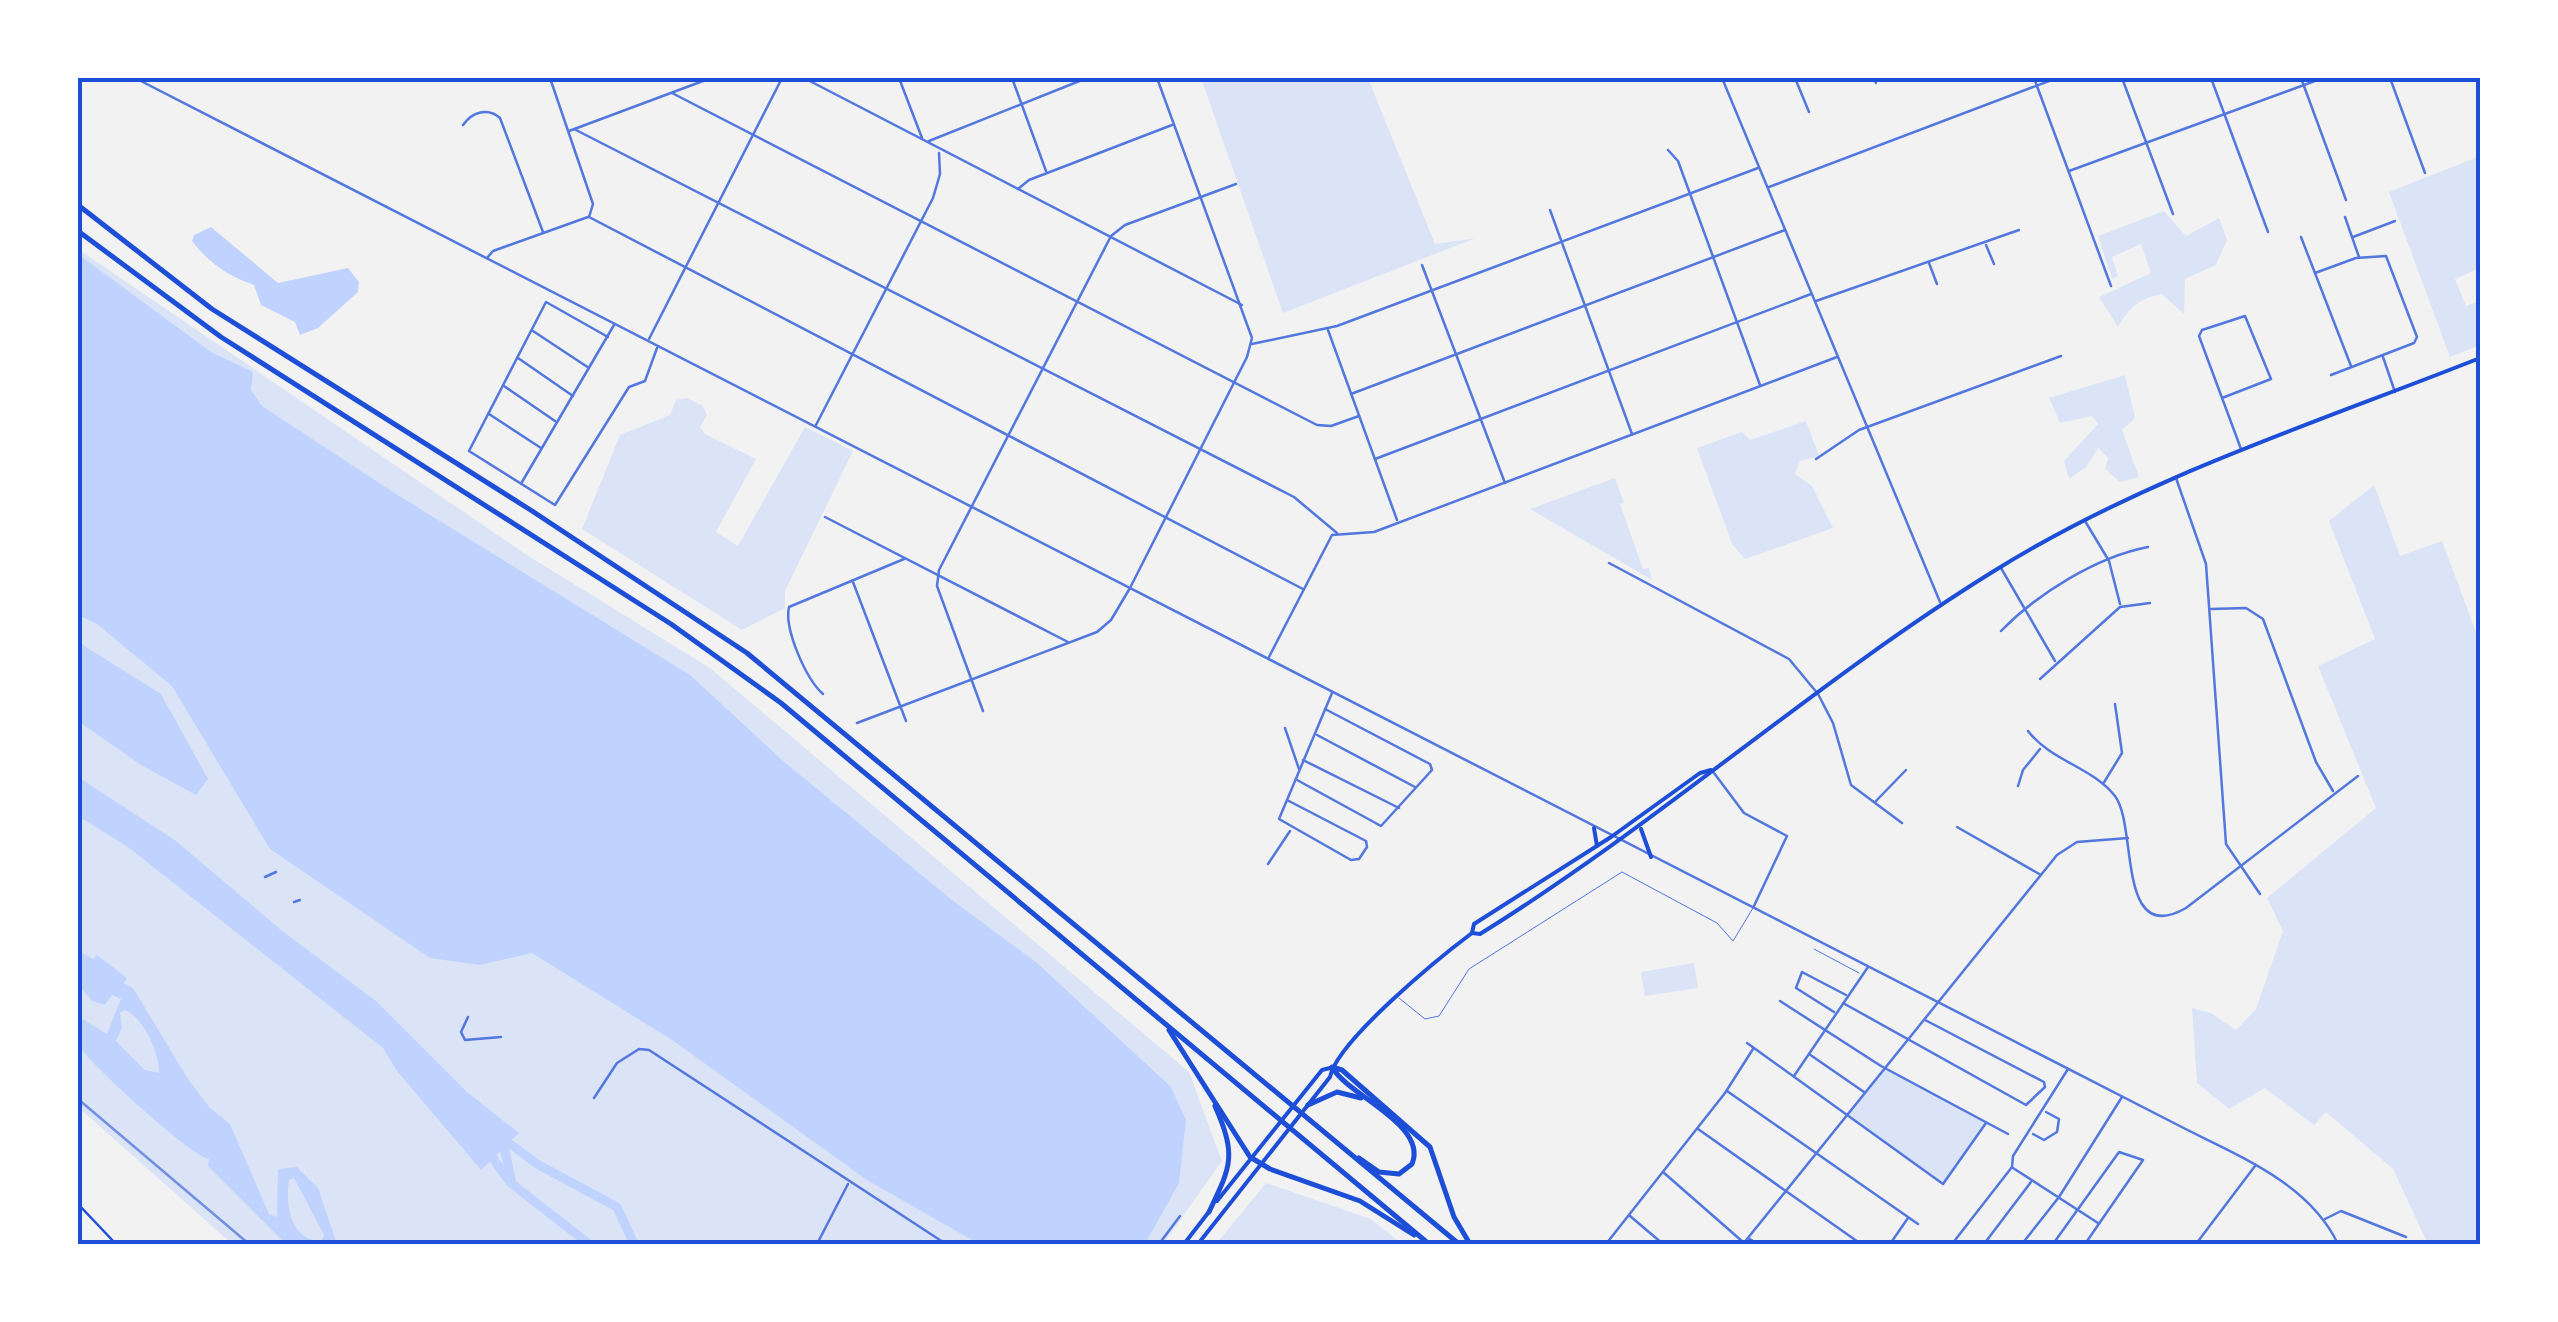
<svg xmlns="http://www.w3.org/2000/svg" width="2558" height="1322" font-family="Arial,sans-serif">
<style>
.green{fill:#dbe4f7}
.water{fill:#bfd3fe;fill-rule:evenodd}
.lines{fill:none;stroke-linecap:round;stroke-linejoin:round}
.river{stroke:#bfd3fe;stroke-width:9}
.service{stroke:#5277de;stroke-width:1}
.minor{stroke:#5277de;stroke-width:2.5}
.tertiary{stroke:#5277de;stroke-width:2.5}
.secondary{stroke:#1d4ed8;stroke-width:2.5}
.primary{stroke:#1d4ed8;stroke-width:4}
.motorway{stroke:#1d4ed8;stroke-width:5}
.rail{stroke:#7290e2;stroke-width:2.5}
.neatline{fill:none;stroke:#1d4ed8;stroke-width:4}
</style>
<rect width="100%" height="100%" fill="#f2f2f2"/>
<!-- green -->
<g class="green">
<path d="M1201,78H1368L1435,244L1476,238L1283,313Z"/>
<path d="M2480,156V268L2455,279L2466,306L2480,301V345L2450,357L2389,192Z"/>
<path d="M2164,211L2186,236L2219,218L2227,240L2216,265L2185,279L2184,314L2162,294C2139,299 2130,306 2118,327L2099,297L2151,273L2141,244L2112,257L2118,276L2112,279L2098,236Z"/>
<path d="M78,249L527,555L710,668L1189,1072L1222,1161L1163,1244H232L78,1107Z"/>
<path d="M2125,375L2135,418L2122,430L2139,477L2120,482L2105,469L2108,458L2098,448L2086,467L2069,479L2064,461L2098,424L2092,416L2060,423L2049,398Z"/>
<path d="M687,398L703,406L707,415L700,427L705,434L756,459L716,532L738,546L805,427L853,451L785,591V608L742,630L582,529L620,435L670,415L676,400Z"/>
<path d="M1806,421L1819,456L1800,461L1795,474L1812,486L1833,528L1745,559L1732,544L1697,448L1742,432L1750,440Z"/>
<path d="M1615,478L1624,503L1620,504L1643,569L1649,568L1652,580L1530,509Z"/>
<path d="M2374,485L2400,556L2442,541L2480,643V1244H2428L2393,1169L2326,1112L2314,1125L2265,1088L2229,1109L2197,1083L2192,1008L2211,1013L2236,1030L2256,1009L2283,931L2267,898L2376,808L2318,666L2375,639L2329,521Z"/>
<path d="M1694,963L1698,988L1645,996L1641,972Z"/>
<path d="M1885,1068L1986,1123L1943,1184L1847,1116Z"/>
<path d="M1266,1183L1371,1219L1402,1244H1216Z"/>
</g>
<!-- water -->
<g class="water">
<path d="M211,227L278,283L348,268L359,282L358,292L318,328L300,335L295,322L261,305L254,285C227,275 211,265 192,241L194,235Z"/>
<path d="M78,254L211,352L253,372L251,390L262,406L396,494L690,675L782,760L952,900L1036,962L1171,1087L1186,1120L1179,1183L1145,1244H979L867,1180L672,1040L532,953L480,965L430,958L270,849L172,686L97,624L78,615Z"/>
<path d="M78,642L161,694L208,779L196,795L141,765L78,721Z"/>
<path d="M78,777L176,841L281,930L376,1001L467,1092L519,1133L481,1170L397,1071L383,1048L128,847L78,816Z"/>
<path d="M78,951L93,959L97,955L127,978L124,983L133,988L188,1079L210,1108L230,1124L269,1214L277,1217L278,1169L297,1167L318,1188L337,1244H286L208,1166L209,1159C193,1158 90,1064 80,1047C75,1039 77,1026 78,1016L107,1034L121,999L112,995L105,1005L92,1001L78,984ZM125,1010C144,1018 160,1054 159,1073L145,1070L116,1041L122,1028L120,1013ZM294,1178L324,1235L321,1241C291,1240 285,1206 289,1180Z"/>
</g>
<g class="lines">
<!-- river -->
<g class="river">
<path d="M501,1137L537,1164L617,1207L634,1244"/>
<path d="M502,1137L512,1184L589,1244"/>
<path d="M487,1150L510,1182"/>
</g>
<!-- service -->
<g class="service">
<path d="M1814,949L1859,973"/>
<path d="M1399,998L1425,1019L1439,1016L1469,969L1622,872L1717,923L1733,941L1753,908"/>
</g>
<!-- minor -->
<g class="minor">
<path d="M550,78L593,204L589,217"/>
<path d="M804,78L1242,305"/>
<path d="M899,78L922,138"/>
<path d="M1012,78L1046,171"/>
<path d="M1795,78L1809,112"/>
<path d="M1874,78L1876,83"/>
<path d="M2034,78L2111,286"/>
<path d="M2122,78L2173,214"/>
<path d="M2211,78L2268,232"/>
<path d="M2301,78L2346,200"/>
<path d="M2390,78L2425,173"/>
<path d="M2477,78L2480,87"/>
<path d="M672,93L1317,425L1331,426L1359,416"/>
<path d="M463,125C472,112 488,107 500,118L543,232"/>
<path d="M574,129L1294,497L1337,533"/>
<path d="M569,131L711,78"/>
<path d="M929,141L1087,78"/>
<path d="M1668,150L1678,161L1760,385"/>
<path d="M2069,171L2323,78"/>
<path d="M1769,187L2057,78"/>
<path d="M1018,189L1029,180L1172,125"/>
<path d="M1550,210L1632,434"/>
<path d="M589,217L1303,589"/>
<path d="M2345,217L2359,257"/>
<path d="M2301,237L2351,366"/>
<path d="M2353,237L2395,221"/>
<path d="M1986,245L1994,264"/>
<path d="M487,258L493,251L588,217"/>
<path d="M1929,263L1937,284"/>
<path d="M1422,265L1505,483"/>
<path d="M2315,273L2356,258L2386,256L2417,337L2414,343L2331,375"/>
<path d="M1816,301L2019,230"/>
<path d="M1328,330L1397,520"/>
<path d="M533,331L589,368"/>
<path d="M608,337L546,302L469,451L555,505L629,387L645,381L657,348"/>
<path d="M649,339L782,78"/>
<path d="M1252,344L1337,326L1758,168"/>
<path d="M2383,357L2395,392"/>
<path d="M518,358L573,396"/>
<path d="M504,386L555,421"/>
<path d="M1351,394L1785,230"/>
<path d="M2222,398L2271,379L2245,316L2202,330L2199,336L2241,449"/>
<path d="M489,414L541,448"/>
<path d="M816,425L933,198L940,174L939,153"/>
<path d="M1375,459L1811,294"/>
<path d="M1816,459L1859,430L2061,356"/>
<path d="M2176,478L2206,564L2226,844L2260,894"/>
<path d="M522,482L614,325"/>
<path d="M825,517L1068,642"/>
<path d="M2085,521L2109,561L2120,604"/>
<path d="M1609,563L1789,659L1818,694L1833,723L1851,785L1902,823"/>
<path d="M2001,568L2055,661"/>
<path d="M853,582L906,721"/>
<path d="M2211,609L2246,608L2263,619L2316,762L2333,791"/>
<path d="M2001,631C2037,594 2096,557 2148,547"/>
<path d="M1269,657L1332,535L1374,532L1837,357"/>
<path d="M2040,679L2120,607L2150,603"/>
<path d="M823,694C806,679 784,629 789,607L904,559"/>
<path d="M983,711L937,586L939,570L1111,236L1125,225L1236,184"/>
<path d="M857,723L1097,632L1111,620L1130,588"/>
<path d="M1285,728L1299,769"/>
<path d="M2028,731C2051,761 2092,767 2115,796C2138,826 2116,948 2186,908L2358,776"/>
<path d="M1317,735L1415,787"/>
<path d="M1303,760L1399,808"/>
<path d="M1714,773L1744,813L1787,836L1754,906"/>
<path d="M1297,780L1381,826L1432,770L1430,764L1325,709"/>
<path d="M2103,784L2122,753L2115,704"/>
<path d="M2018,786L2023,770L2040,749"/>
<path d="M1287,800L1366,841L1367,847L1359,859L1351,860L1279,819L1332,693"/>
<path d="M1875,802L1906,770"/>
<path d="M1957,827L2041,875"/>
<path d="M1268,864L1290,831"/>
<path d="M265,877L276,872"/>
<path d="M294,902L300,900"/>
<path d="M1780,1001L1881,1066L2008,1134"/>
<path d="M1843,1003L2026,1105L2045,1087L2044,1082L1925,1020"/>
<path d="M1834,1012L1796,988L1802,972L1846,995"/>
<path d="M468,1017L461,1032L465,1040L501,1037"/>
<path d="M1747,1043L1943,1184L1986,1123"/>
<path d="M1809,1054L1864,1092"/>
<path d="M1794,1076L1868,967"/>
<path d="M1727,1091L1918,1224"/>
<path d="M594,1098L617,1063L639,1049L649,1050L946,1244"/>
<path d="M1698,1129L1861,1244"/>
<path d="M2033,1134L2044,1140L2057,1132L2059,1119L2046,1112"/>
<path d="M2013,1168L2098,1223"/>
<path d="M1663,1172L1743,1242"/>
<path d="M1630,1216L1663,1244"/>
<path d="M2325,1219L2341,1211L2406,1237"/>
<path d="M1748,1238L1758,1244"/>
<path d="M817,1244L848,1184"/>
<path d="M1159,1244L1180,1216"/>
<path d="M1606,1244L1725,1093L1753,1049"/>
<path d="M1743,1244L2057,855L2077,842L2128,838"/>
<path d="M1890,1244L1908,1218"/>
<path d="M1952,1244L2012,1167L2013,1156L2068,1069"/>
<path d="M1984,1244L2031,1182"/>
<path d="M2022,1244L2059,1197L2122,1097"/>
<path d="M2053,1244L2119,1152L2143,1160L2085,1244"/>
<path d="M2196,1244L2255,1166"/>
</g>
<!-- tertiary -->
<g class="tertiary">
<path d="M135,78L2170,1121C2230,1153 2307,1179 2338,1244"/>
<path d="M1722,78L1940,602"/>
<path d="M1131,586L1247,357L1252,338L1157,78"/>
</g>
<!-- secondary -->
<path class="secondary" d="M78,1204L116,1244"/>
<!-- primary -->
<g class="primary">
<path d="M1594,828L1597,846"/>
<path d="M1641,829L1651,857"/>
<path d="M1472,933L1480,934C1659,823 1816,681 1994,571C2145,477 2316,423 2480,358"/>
<path d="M1217,1201L1322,1070L1330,1068"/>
<path d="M1184,1244L1208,1213"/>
<path d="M1198,1244L1330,1077C1337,1041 1440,957 1472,933L1474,924L1611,837L1700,773L1711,770"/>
</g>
<!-- motorway -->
<g class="motorway">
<path d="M78,205L212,309L529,509L747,653L1459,1244"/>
<path d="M78,231L221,337L671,624L781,703L1429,1244"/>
<path d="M1169,1030L1250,1157L1270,1169L1360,1201L1414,1235"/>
<path d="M1332,1067L1342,1070L1430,1147L1454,1217L1470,1244"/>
<path d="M1334,1070C1352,1097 1428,1126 1412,1164L1399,1174L1379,1172L1359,1158"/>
<path d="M1308,1105L1337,1092L1361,1098"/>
<path d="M1209,1212C1231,1166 1237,1156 1215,1106"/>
</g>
<!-- rail -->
<path class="rail" d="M78,1099L249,1244"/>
</g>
<!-- border -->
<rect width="2558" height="1322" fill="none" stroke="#ffffff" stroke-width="160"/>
<rect x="80" y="80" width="2398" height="1162" class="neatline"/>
</svg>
